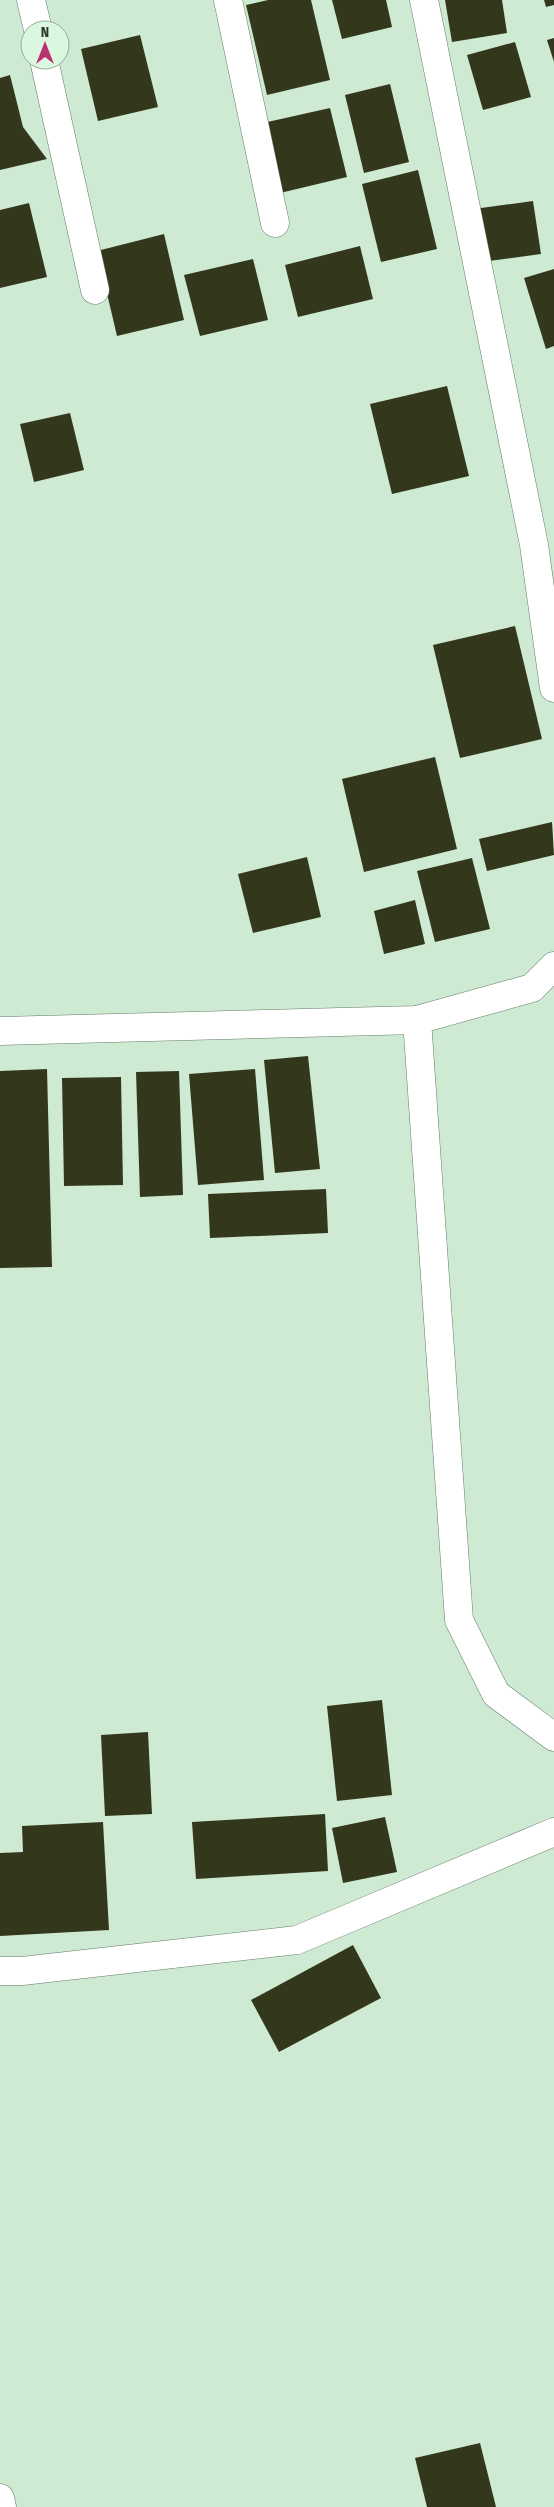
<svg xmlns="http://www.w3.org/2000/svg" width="554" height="2507" font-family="'Fira Sans Condensed',sans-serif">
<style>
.building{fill:#33381d}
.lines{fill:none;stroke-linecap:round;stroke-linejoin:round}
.minor-casing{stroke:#647c67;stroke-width:29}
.minor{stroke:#fff;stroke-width:28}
</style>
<rect width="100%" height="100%" fill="#ceead2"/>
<!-- building -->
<g class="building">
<path d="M268,0H311L330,80L267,95L246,5Z"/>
<path d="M332,0H386L392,27L342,39Z"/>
<path d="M445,0H502L507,33L452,42Z"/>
<path d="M544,0H554V5L546,7Z"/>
<path d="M140,35L158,107L98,121L81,49Z"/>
<path d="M554,38V62L547,40Z"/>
<path d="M515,42L531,97L483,110L467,55Z"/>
<path d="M10,75L23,127L47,159L0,170V78Z"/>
<path d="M390,84L409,162L364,173L345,95Z"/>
<path d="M330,108L347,177L280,193L263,123Z"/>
<path d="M418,170L437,249L381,262L362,184Z"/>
<path d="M533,201L541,254L481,262L474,209Z"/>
<path d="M29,203L47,277L0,288V210Z"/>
<path d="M164,234L184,320L117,336L97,251Z"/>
<path d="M360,246L373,299L298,317L285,265Z"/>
<path d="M253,259L268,320L200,336L184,275Z"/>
<path d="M554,269V346L546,349L524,278Z"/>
<path d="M447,386L469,476L392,494L370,404Z"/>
<path d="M70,413L84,470L34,482L20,424Z"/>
<path d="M515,626L542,739L460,758L433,645Z"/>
<path d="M435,757L457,849L364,872L342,779Z"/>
<path d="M552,822L554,855L487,871L479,839Z"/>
<path d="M307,857L321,917L253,933L238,874Z"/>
<path d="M472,858L490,929L435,942L417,871Z"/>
<path d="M415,900L425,944L384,954L374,911Z"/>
<path d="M308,1056L320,1169L275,1173L264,1060Z"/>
<path d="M47,1069L52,1267L0,1268V1071Z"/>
<path d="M255,1069L264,1180L198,1185L189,1074Z"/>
<path d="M179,1071L183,1195L140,1197L136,1072Z"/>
<path d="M121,1077L123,1185L64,1186L62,1078Z"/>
<path d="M326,1189L328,1233L210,1238L208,1194Z"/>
<path d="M382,1700L392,1795L337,1801L327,1706Z"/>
<path d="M148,1732L152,1814L105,1816L101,1735Z"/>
<path d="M325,1814L328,1871L196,1879L192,1822Z"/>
<path d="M385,1817L397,1872L343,1883L332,1828Z"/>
<path d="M103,1822L109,1930L0,1936V1853L23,1852L22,1826Z"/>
<path d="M353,1945L381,1998L279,2052L251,2000Z"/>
<path d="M480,2443L496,2507H427L415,2458Z"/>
</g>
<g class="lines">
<!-- minor casing -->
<g class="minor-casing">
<g id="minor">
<path d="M31,0L38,30"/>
<path d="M228,0L275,223"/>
<path d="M424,0L534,545L554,688"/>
<path d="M44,60L95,290"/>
<path d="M417,1020L459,1620L496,1694L554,1737"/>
<path d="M0,1031L417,1020L532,988L554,966"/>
<path d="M0,1971H22L297,1940L554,1832"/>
<path d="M0,2498L2,2507"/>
</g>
</g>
<!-- minor -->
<use href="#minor" class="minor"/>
</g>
<!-- north arrow -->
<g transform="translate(45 45)"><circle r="24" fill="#dcf7df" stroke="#96ab99"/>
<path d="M0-4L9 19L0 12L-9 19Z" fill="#b83173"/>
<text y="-8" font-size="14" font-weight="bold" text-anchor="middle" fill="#2e382f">N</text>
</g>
</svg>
